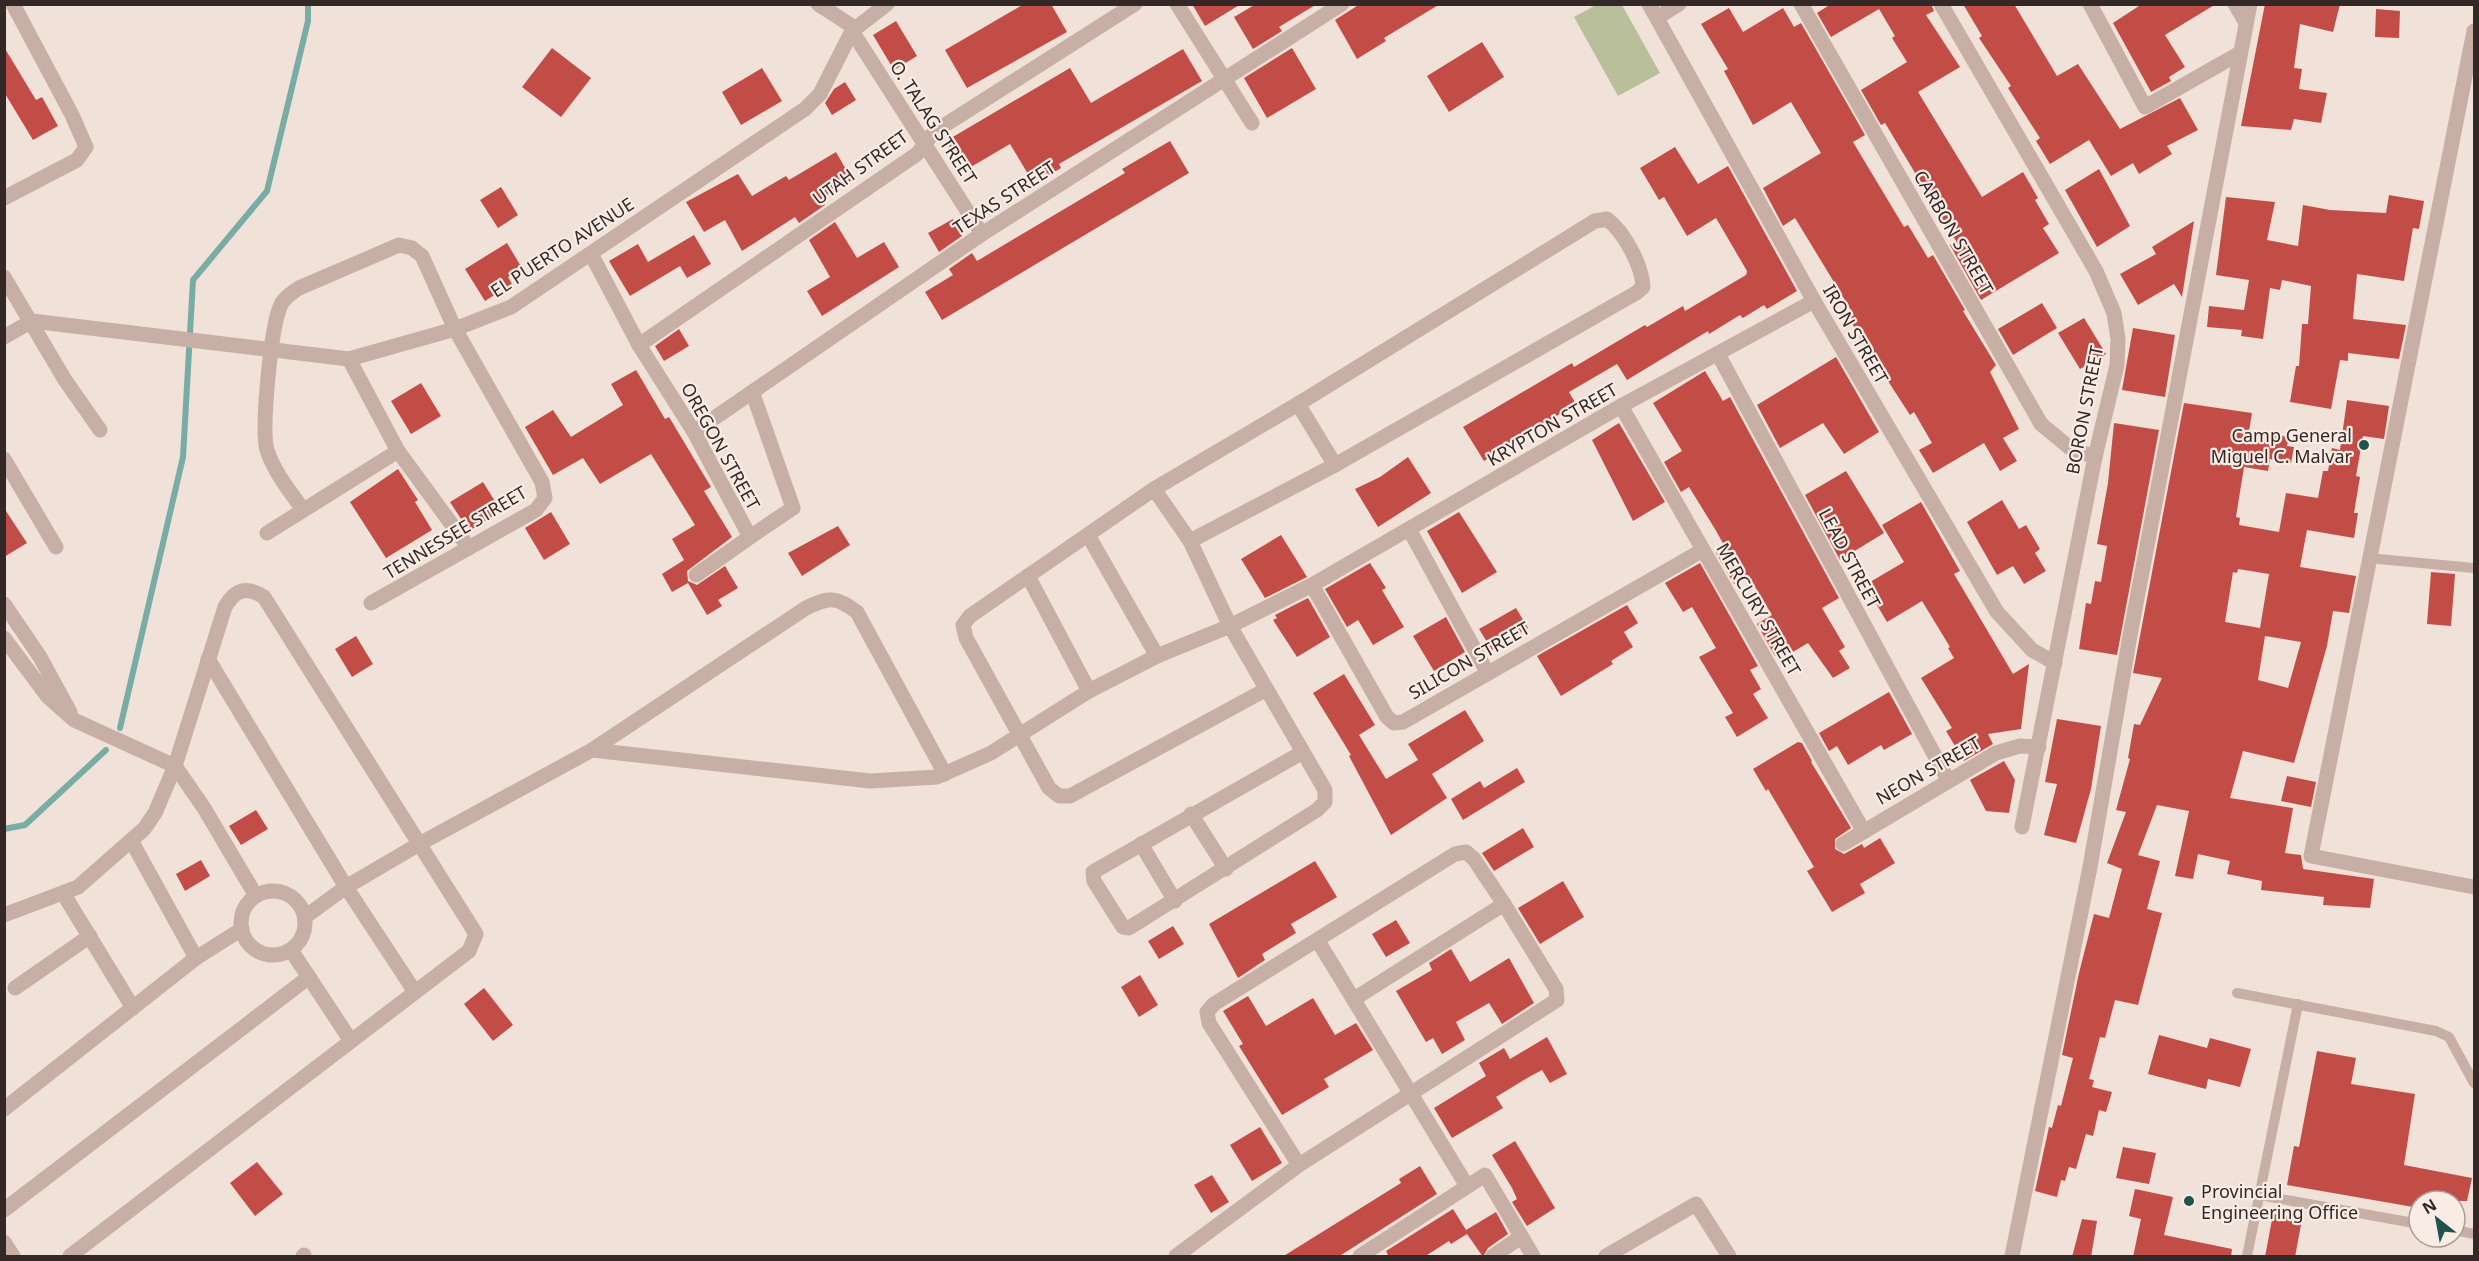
<svg xmlns="http://www.w3.org/2000/svg" width="2479" height="1261" font-family="'Noto Sans',sans-serif">
<style>
.green{fill:#b9bf9a}
.lines{fill:none;stroke-linecap:round;stroke-linejoin:round}
.stream{stroke:#79aca5;stroke-width:6}
.building{fill:#c24d46;fill-rule:evenodd}
.lane{stroke:#c8afa6;stroke-width:10}
.street{stroke:#c8afa6;stroke-width:15}
.poi-dot{fill:#1e544d;stroke:#f8ece5;stroke-width:2}
.labels{text-anchor:middle;dominant-baseline:central;stroke-width:4.5;stroke-linejoin:round;paint-order:stroke}
.street-label{font-size:18px;fill:#342827;stroke:#f8ece5}
.poi-label{font-size:18px;fill:#342827;stroke:#f8ece5;text-anchor:end}
</style>
<rect width="100%" height="100%" fill="#f0e1d9"/>
<!-- green -->
<path class="green" d="M1596,5H1622L1660,73L1618,96L1574,17Z"/>
<g class="lines">
<!-- stream -->
<g class="stream">
<path d="M120,728L183,457L193,280L267,191L308,21V4"/>
<path d="M4,829L25,825L106,750"/>
</g>
</g>
<!-- building -->
<g class="building">
<path d="M1024,4H1051L1067,32L967,88L945,50Z"/>
<path d="M1192,4H1241L1205,26Z"/>
<path d="M1256,4H1317L1279,27L1282,31L1253,49L1234,17Z"/>
<path d="M1360,4H1440L1384,38L1386,41L1357,59L1335,20Z"/>
<path d="M1831,4H1931L1934,11L1926,15L1960,67L1918,92L1982,197L2023,172L2038,198L2035,200L2049,224L2043,228L2059,253L1981,300L1950,245L1956,241L1885,123L1881,125L1861,90L1907,62L1892,38L1895,36L1879,9L1831,37L1817,13Z"/>
<path d="M1963,4H2014L2057,76L2078,64L2120,129L2180,98L2198,130L2167,146L2172,154L2139,174L2133,163L2111,176L2089,140L2050,164L2036,141L2040,138L2008,88L2011,86L1979,38L1982,36Z"/>
<path d="M2142,4H2216L2165,35L2185,67L2169,77L2171,81L2151,92L2113,23Z"/>
<path d="M2265,4H2340L2333,32L2300,24L2294,68L2302,69L2299,89L2327,93L2321,123L2294,119L2291,130L2241,126Z"/>
<path d="M1729,8L1743,32L1783,8L1794,27L1801,23L1865,135L1853,142L1904,227L1908,225L1928,258L1933,255L1965,310L1963,311L1996,365L1990,372L2019,429L2003,438L2017,461L2000,471L1984,443L1933,473L1919,450L1932,443L1914,412L1910,415L1862,341L1849,318L1854,315L1795,218L1783,226L1763,188L1821,153L1791,102L1753,125L1724,71L1728,69L1701,24Z"/>
<path d="M2376,9L2400,11L2399,38L2375,37Z"/>
<path d="M896,21L917,56L894,70L873,35Z"/>
<path d="M1482,42L1504,77L1449,112L1427,76Z"/>
<path d="M4,47L36,100L42,97L58,126L33,140L4,92Z"/>
<path d="M552,48L591,78L561,117L522,87Z"/>
<path d="M1292,48L1316,89L1267,118L1244,78Z"/>
<path d="M1183,49L1202,81L1059,164L1061,168L1034,184L1010,144L964,171L946,141L1070,68L1091,103Z"/>
<path d="M762,68L782,101L741,125L722,92Z"/>
<path d="M845,82L856,100L832,115L825,103L834,89Z"/>
<path d="M1170,141L1189,173L942,320L925,292L953,275L949,269L972,253L977,261L1125,173L1122,169Z"/>
<path d="M1675,147L1698,184L1728,166L1797,291L1767,309L1764,305L1743,318L1740,315L1709,334L1708,331L1627,380L1617,364L1569,392L1576,404L1484,461L1463,427L1572,363L1574,367L1645,325L1647,327L1683,306L1685,311L1746,275L1747,271L1716,218L1687,236L1664,197L1659,200L1640,168Z"/>
<path d="M836,152L852,180L822,198L825,205L799,223L795,217L742,251L725,220L704,232L686,202L738,174L752,196L786,176L789,180Z"/>
<path d="M2099,169L2130,226L2097,247L2065,190Z"/>
<path d="M501,187L518,215L498,228L480,200Z"/>
<path d="M2389,195L2424,201L2419,229L2413,228L2404,281L2357,274L2353,319L2406,325L2399,359L2348,353V361L2340,360L2331,409L2290,402L2296,366H2299L2302,324H2308L2311,286L2282,280L2280,290L2270,288L2263,339L2241,336L2242,330L2207,327L2209,306L2244,310L2249,280L2216,275L2226,197L2275,202L2267,240L2298,246L2303,205L2330,210L2386,213Z"/>
<path d="M953,219L962,236L939,252L928,233Z"/>
<path d="M2194,221L2182,297L2174,284L2138,305L2120,274L2156,254L2152,247Z"/>
<path d="M835,222L857,258L884,242L899,267L822,316L807,291L830,277L809,240Z"/>
<path d="M694,235L711,264L687,278L680,266L630,296L609,261L638,244L648,262Z"/>
<path d="M507,243L522,268L508,277L512,284L485,301L465,269Z"/>
<path d="M2042,303L2057,328L2013,355L1998,329Z"/>
<path d="M2084,318L2106,354L2080,369L2058,333Z"/>
<path d="M2133,328L2175,335L2165,397L2122,390Z"/>
<path d="M679,329L689,346L664,361L655,346Z"/>
<path d="M1836,357L1879,432L1844,454L1823,423L1780,448L1757,405Z"/>
<path d="M636,370L665,419L669,417L711,487L704,491L732,537L687,571L688,581L697,585L725,566L738,588L718,600L722,606L707,615L688,583L672,592L662,574L684,560L672,539L695,525L651,454L600,484L583,458L553,475L525,427L553,410L571,437L623,405L611,384Z"/>
<path d="M1705,371L1723,401L1730,397L1839,598L1822,608L1845,647L1839,651L1850,668L1833,678L1808,643L1786,656L1783,651L1775,656L1757,624L1772,615L1748,575L1734,584L1715,551L1724,545L1715,529L1689,487L1681,492L1664,462L1682,451L1653,403Z"/>
<path d="M421,383L441,416L411,434L391,401Z"/>
<path d="M2347,400L2389,406L2384,439L2363,436L2356,476L2360,477L2354,513H2358L2354,538L2307,530L2300,567L2356,576L2349,613L2333,611L2327,646L2294,763L2243,751L2230,798L2293,808L2285,853L2301,855L2303,869L2374,879L2370,908L2323,905L2324,897L2261,890L2262,881L2227,874L2230,861L2198,854L2193,879L2175,876L2189,811L2157,805L2138,855L2160,861L2147,909L2162,913L2138,1005L2115,1000L2105,1038L2100,1037L2089,1079L2094,1080L2092,1087L2112,1092L2106,1112L2099,1110L2093,1136L2086,1134L2076,1169L2069,1167L2065,1181L2061,1180L2057,1197L2035,1191L2049,1127L2052,1128L2058,1105L2061,1106L2073,1058L2062,1055L2079,973L2094,914L2109,918L2122,869L2107,863L2126,812L2116,810L2130,759L2128,758L2134,724L2140,725L2162,678L2133,673L2184,403L2252,413L2249,431L2289,437L2287,446L2294,447L2291,463L2270,459L2268,471L2244,467L2236,517L2240,518L2239,525L2279,532L2286,493L2318,498L2323,471H2328L2332,448L2340,450ZM2238,569L2269,574L2260,628L2225,622L2233,572L2237,573ZM2265,636L2301,642L2288,688L2258,680Z"/>
<path d="M1619,423L1665,502L1633,521L1592,440Z"/>
<path d="M2114,423L2159,430L2117,655L2079,649L2086,603L2091,604L2095,581L2101,582L2107,546L2097,544L2108,483Z"/>
<path d="M1408,457L1431,493L1378,527L1355,489L1380,477Z"/>
<path d="M398,469L418,500L415,502L432,530L386,558L350,502Z"/>
<path d="M1846,471L1884,533L1840,560L1805,495Z"/>
<path d="M483,482L501,511L469,531L450,502Z"/>
<path d="M2002,500L2019,529L2026,525L2040,549L2035,553L2046,571L2024,584L2013,566L1997,575L1967,522Z"/>
<path d="M1921,502L1960,571L1954,574L2013,674L2029,664L2021,729L1988,734L1993,744L1964,761L1946,731L1952,728L1921,678L1954,658L1948,648L1950,647L1922,601L1887,622L1865,585L1904,562L1882,525Z"/>
<path d="M4,508L27,543L4,557Z"/>
<path d="M551,512L570,544L544,560L525,528Z"/>
<path d="M1459,512L1497,572L1462,593L1427,531Z"/>
<path d="M838,526L850,545L802,576L788,553Z"/>
<path d="M1281,535L1307,577L1265,598L1241,559Z"/>
<path d="M1370,563L1386,588L1382,590L1404,627L1373,645L1358,620L1347,627L1325,589Z"/>
<path d="M1700,563L1758,666L1750,670L1761,689L1753,694L1768,718L1737,737L1725,717L1733,713L1699,657L1716,648L1692,607L1683,612L1665,583Z"/>
<path d="M2431,572L2455,574L2451,626L2427,624Z"/>
<path d="M1308,598L1330,637L1297,657L1273,620L1277,618L1275,615Z"/>
<path d="M1627,605L1638,623L1624,632L1633,647L1611,661L1613,664L1561,696L1537,656Z"/>
<path d="M1516,608L1528,628L1492,650L1479,629Z"/>
<path d="M1446,617L1465,652L1434,671L1413,636Z"/>
<path d="M356,636L373,664L352,677L335,649Z"/>
<path d="M1344,674L1375,725L1359,735L1386,779L1418,760L1408,744L1465,710L1484,741L1432,774L1447,798L1391,835L1349,756L1351,755L1313,693Z"/>
<path d="M1889,692L1912,734L1884,750L1881,745L1848,765L1837,746L1829,751L1819,733Z"/>
<path d="M2057,719L2101,726L2091,789L2076,843L2044,835L2057,784L2045,782Z"/>
<path d="M1798,742L1802,743L1812,761L1811,762L1851,828L1835,839V849L1844,854L1862,844L1864,848L1880,838L1895,863L1860,884L1865,893L1832,912L1807,871L1814,867L1768,789L1766,791L1753,769Z"/>
<path d="M2004,761L2015,780L2009,813L1986,811L1970,780Z"/>
<path d="M1517,768L1525,782L1463,820L1451,799L1480,781L1484,788Z"/>
<path d="M2287,776L2316,782L2311,807L2281,801Z"/>
<path d="M256,810L268,829L241,845L229,826Z"/>
<path d="M1523,828L1534,847L1494,871L1482,853Z"/>
<path d="M201,860L210,876L185,891L176,874Z"/>
<path d="M1315,861L1337,897L1291,924L1296,933L1262,954L1265,960L1238,978L1209,924Z"/>
<path d="M1563,881L1584,917L1540,944L1518,908Z"/>
<path d="M1396,920L1410,943L1386,957L1372,934Z"/>
<path d="M1173,926L1184,944L1159,959L1148,941Z"/>
<path d="M1451,949L1470,982L1509,958L1534,1003L1502,1024L1489,1003L1456,1022L1465,1040L1442,1054L1433,1038L1426,1042L1396,991L1432,970L1429,963Z"/>
<path d="M1140,975L1158,1005L1139,1017L1121,987Z"/>
<path d="M484,988L513,1025L493,1041L464,1004Z"/>
<path d="M1248,996L1266,1026L1313,998L1335,1035L1356,1023L1373,1050L1324,1079L1329,1087L1282,1115L1239,1046L1243,1044L1223,1011Z"/>
<path d="M2159,1035L2207,1048L2210,1038L2251,1049L2240,1087L2208,1079L2206,1089L2148,1074Z"/>
<path d="M1547,1037L1567,1074L1550,1083L1542,1070L1529,1077L1496,1097L1503,1108L1452,1138L1434,1108L1486,1076L1479,1063L1504,1048L1510,1059Z"/>
<path d="M2317,1051L2356,1058L2351,1084L2415,1094L2404,1165L2472,1178L2467,1201H2419V1208L2287,1185L2294,1146L2299,1147Z"/>
<path d="M1260,1127L1282,1163L1252,1181L1230,1145Z"/>
<path d="M1515,1141L1555,1208L1527,1226L1512,1202L1517,1199L1512,1188L1492,1155Z"/>
<path d="M2123,1147L2156,1153L2149,1184L2116,1178Z"/>
<path d="M257,1162L283,1194L255,1216L230,1183Z"/>
<path d="M1420,1166L1437,1194L1338,1257H1282L1401,1183L1399,1179Z"/>
<path d="M1212,1175L1229,1202L1211,1213L1194,1185Z"/>
<path d="M2135,1189L2173,1197L2164,1235L2232,1249L2231,1257H2133L2141,1219L2129,1216Z"/>
<path d="M1453,1209L1466,1230L1496,1212L1508,1234L1488,1248L1483,1257L1467,1234L1451,1244L1449,1241L1424,1257H1389L1386,1251Z"/>
<path d="M2273,1214L2302,1219L2295,1257H2265Z"/>
<path d="M2082,1219L2097,1221L2091,1257H2072Z"/>
</g>
<g class="lines">
<!-- lane -->
<g class="lane">
<path d="M2368,558L2474,568"/>
<path d="M2237,993L2436,1031L2449,1037L2474,1083"/>
<path d="M2259,1195L2419,1224"/>
<path d="M2455,1230L2474,1234"/>
<path d="M2247,1256L2298,1004"/>
</g>
<!-- street -->
<g class="street">
<path d="M818,4L855,28"/>
<path d="M1177,4L1252,123"/>
<path d="M1649,4L1814,301L1997,612L2032,650L2055,663"/>
<path d="M1801,4L2041,424L2070,448L2095,457"/>
<path d="M1941,4L2096,271L2114,313L2118,339L2117,365L2095,457L2022,827"/>
<path d="M2090,4L2145,107L2240,53"/>
<path d="M2235,4L2246,23"/>
<path d="M1657,18L1679,4"/>
<path d="M852,31L982,234"/>
<path d="M2474,31L2311,856L2474,887"/>
<path d="M4,198L77,160L86,147L72,115L13,4"/>
<path d="M591,254L639,345L694,432L750,537L793,508L753,394"/>
<path d="M4,277L65,380L100,430"/>
<path d="M4,337L32,321L349,359L455,329L511,307L805,109L820,94L852,31L887,4"/>
<path d="M639,345L917,154L934,132L1135,4"/>
<path d="M1718,354L1948,780"/>
<path d="M349,359L398,451L469,548"/>
<path d="M1298,404L1335,465"/>
<path d="M1621,406L1863,830"/>
<path d="M694,432L982,234L1342,4"/>
<path d="M4,459L56,547"/>
<path d="M1154,489L1190,541L1230,626L1325,790V802L1317,810L1129,928L1123,927L1094,881L1093,872L1303,752"/>
<path d="M303,510C290,491 274,472 267,450C261,430 271,328 280,307C283,298 292,293 299,288L399,245L412,248L422,256L455,329L542,482L545,498L536,510L371,603"/>
<path d="M1409,529L1487,672"/>
<path d="M267,533L398,451"/>
<path d="M1088,535L1157,656"/>
<path d="M1190,541L1335,465L1636,293L1643,287C1642,265 1624,232 1607,219L1595,221L1298,404L1154,489L970,616L963,625L966,638L1049,788L1059,796H1070L1265,690"/>
<path d="M696,575L750,537"/>
<path d="M1028,576L1089,691"/>
<path d="M1312,585L1387,717L1394,723L1403,722L1703,550"/>
<path d="M4,604L40,657L70,712"/>
<path d="M4,638L48,697L74,720L175,766L204,808L256,896"/>
<path d="M208,659L346,887L415,992"/>
<path d="M592,750L806,608C830,597 835,596 857,612L945,774"/>
<path d="M1191,814L1226,869"/>
<path d="M132,842L196,958"/>
<path d="M1141,844L1175,901"/>
<path d="M1843,844L1996,753L2020,746L2039,747"/>
<circle cx="273" cy="923" r="32"/>
<path d="M63,893L133,1008"/>
<path d="M4,915L78,887L144,829L155,813L175,766L225,607C235,589 247,586 264,597L476,934L469,951L70,1256"/>
<path d="M305,917L346,887L421,843L592,750L870,781L937,777L991,753L1089,691L1157,656L1230,626L1312,585L1621,406L1814,301"/>
<path d="M1318,941L1467,1186"/>
<path d="M291,950L351,1041"/>
<path d="M15,988L90,936"/>
<path d="M1354,999L1504,904"/>
<path d="M4,1109L196,958L242,929"/>
<path d="M4,1210L309,977"/>
<path d="M4,1242L13,1256"/>
<path d="M303,1256L304,1255"/>
<path d="M1176,1256L1299,1165L1557,1000L1556,989L1504,904L1474,859L1466,852L1455,854L1214,1004L1207,1012L1209,1023L1299,1165"/>
<path d="M1360,1256L1485,1175L1533,1256"/>
<path d="M1493,1256L1521,1237"/>
<path d="M1606,1256L1696,1204L1729,1256"/>
<path d="M2012,1256L2090,867L2131,630L2250,4"/>
</g>
</g>
<!-- markers -->
<g class="poi-dot">
<circle cx="2364" cy="445" r="6"/>
<circle cx="2189" cy="1201" r="6"/>
</g>
<g class="labels">
<!-- street labels -->
<g class="street-label">
<text transform="translate(934 122) rotate(57)">O. TALAG STREET</text>
<text transform="translate(860 167) rotate(-36)">UTAH STREET</text>
<text transform="translate(1004 197) rotate(-33)">TEXAS STREET</text>
<text transform="translate(1954 232) rotate(60)">CARBON STREET</text>
<text transform="translate(562 247) rotate(-33)">EL PUERTO AVENUE</text>
<text transform="translate(1856 334) rotate(60)">IRON STREET</text>
<text transform="translate(2084 410) rotate(-79)">BORON STREET</text>
<text transform="translate(1552 424) rotate(-30)">KRYPTON STREET</text>
<text transform="translate(721 446) rotate(61)">OREGON STREET</text>
<text transform="translate(455 532) rotate(-31)">TENNESSEE STREET</text>
<text transform="translate(1850 558) rotate(62)">LEAD STREET</text>
<text transform="translate(1759 609) rotate(60)">MERCURY STREET</text>
<text transform="translate(1469 660) rotate(-30)">SILICON STREET</text>
<text transform="translate(1928 770) rotate(-30)">NEON STREET</text>
</g>
<!-- poi labels -->
<g class="poi-label">
<text x="2352" y="435">Camp General<tspan x="2352" dy="21">Miguel C. Malvar</tspan></text>
<text x="2201" y="1191" text-anchor="start">Provincial<tspan x="2201" dy="21">Engineering Office</tspan></text>
</g>
</g>
<!-- border -->
<rect width="2479" height="1261" fill="none" stroke="#342827" stroke-width="12"/>
<!-- north arrow -->
<g transform="translate(2437 1219) rotate(329)"><circle r="28" fill="#f8ece5" stroke="#aa9e99" stroke-width="1.5"/>
<path d="M0-4.5L10 22L0 15L-10 22Z" fill="#1e544d"/>
<text y="-9" font-size="16" font-weight="bold" text-anchor="middle" fill="#342827">N</text>
</g>
</svg>
